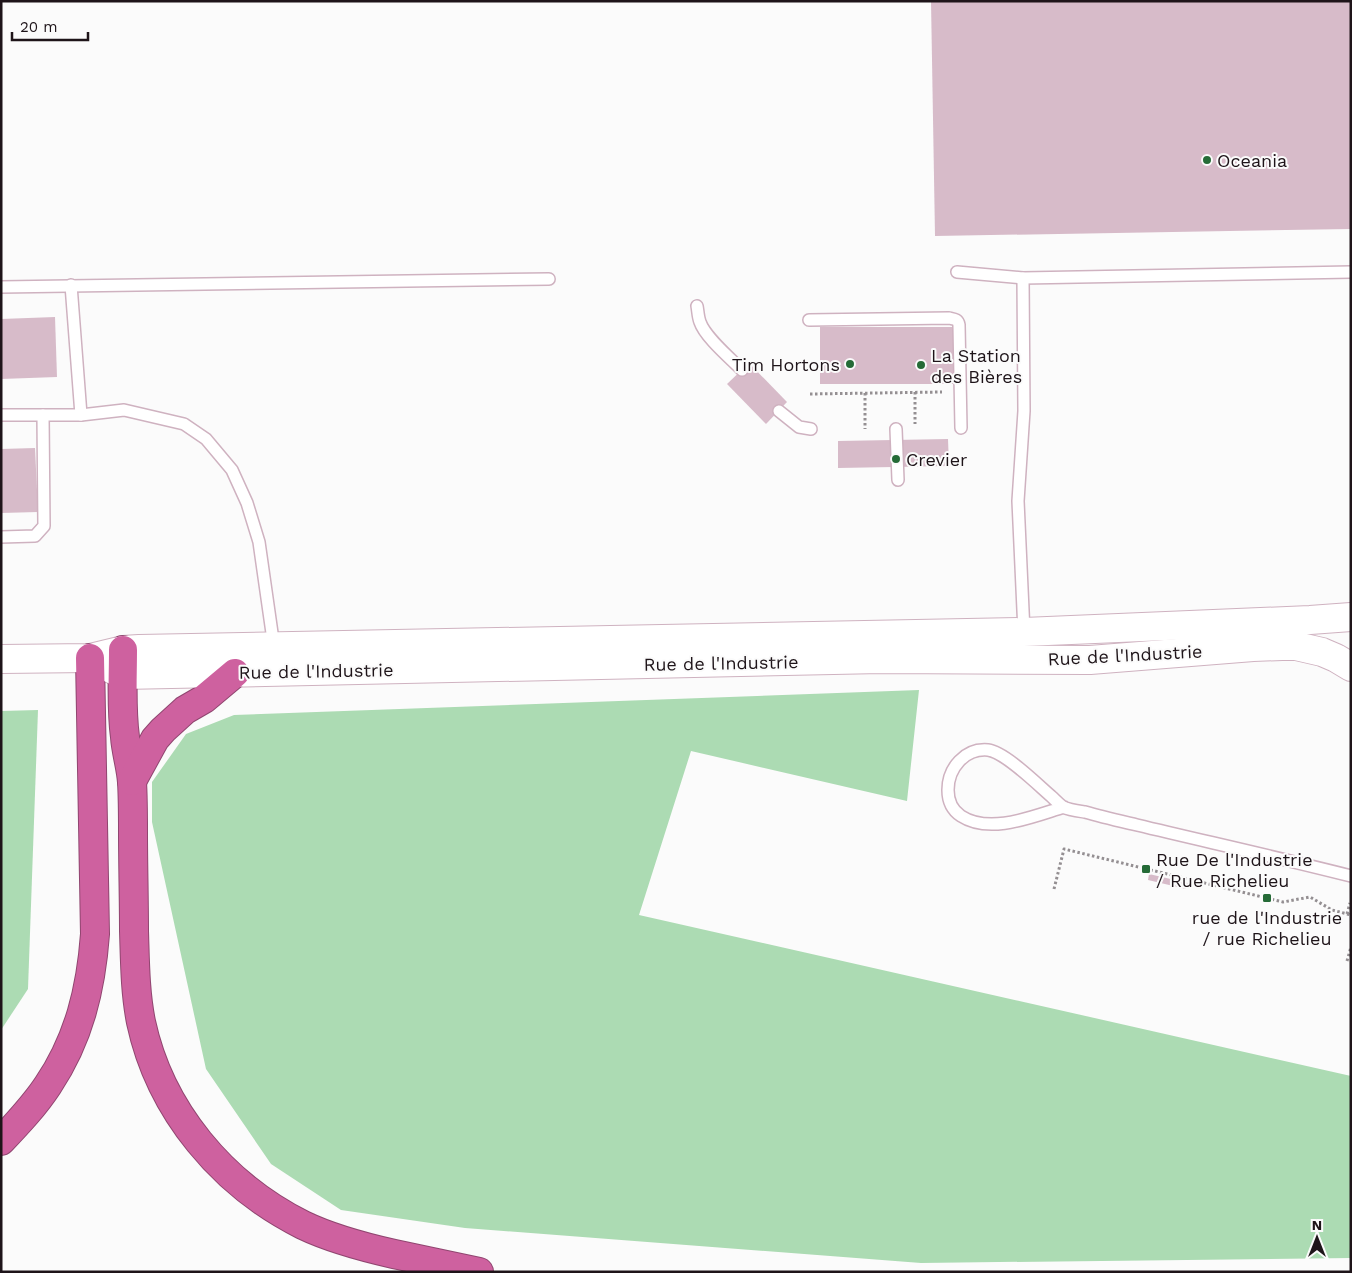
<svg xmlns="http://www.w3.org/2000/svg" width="1352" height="1273" font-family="'Work Sans',sans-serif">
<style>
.green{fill:#acdbb3}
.building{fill:#d7bbc9}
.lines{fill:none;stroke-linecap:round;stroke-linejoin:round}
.lane-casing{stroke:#cfb2c0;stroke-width:14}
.secondary-casing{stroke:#cfb2c0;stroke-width:30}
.highway-casing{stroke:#904670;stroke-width:30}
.path{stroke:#948f92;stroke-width:3;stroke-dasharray:2.5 2.5;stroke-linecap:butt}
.lane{stroke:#fff;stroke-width:11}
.secondary{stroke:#fff;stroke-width:28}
.highway{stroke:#ce619f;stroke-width:28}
.poi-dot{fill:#256b37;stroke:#fbfbfb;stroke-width:2}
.labels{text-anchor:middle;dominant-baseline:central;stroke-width:4;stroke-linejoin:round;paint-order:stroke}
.poi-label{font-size:18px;fill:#1e1419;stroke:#fbfbfb;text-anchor:start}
.street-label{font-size:18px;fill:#1e1419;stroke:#fbfbfb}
</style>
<rect width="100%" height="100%" fill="#fbfbfb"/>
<!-- green -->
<g class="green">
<path d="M919,690L907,801L691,751L639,915L1351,1076V1258L921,1263L465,1228L341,1210L271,1164L206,1069L152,822V782L186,734L234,715Z"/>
<path d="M38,710L28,989L1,1030V711Z"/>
</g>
<!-- building -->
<g class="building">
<path d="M931,1H1351V229L935,236Z"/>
<path d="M55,317L57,377L1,379V319Z"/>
<rect x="820" y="327" width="133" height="57"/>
<path d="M749,363L787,402L766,424L727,384Z"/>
<path d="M948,439L949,466L838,468V441Z"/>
<path d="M35,448L38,512L1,513V449Z"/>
<path d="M1149,874L1188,883L1186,889L1148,880Z"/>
</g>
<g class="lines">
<!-- lane casing -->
<g class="lane-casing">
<g id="lane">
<path d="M957,272L1023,278L1351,272"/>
<path d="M1023,278L1024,411L1018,501L1024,632"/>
<path d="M71,285L81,415"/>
<path d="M1,287L549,279"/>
<path d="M697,306C698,311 698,317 700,322C705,337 730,358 742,370"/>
<path d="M809,320L949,318C954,319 958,319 959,325L961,428"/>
<path d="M779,411L799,427L811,429"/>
<path d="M1,415H81L124,410L184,424L206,439L232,470L247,503L259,542L274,647"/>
<path d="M896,429L898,480"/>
<path d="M1,537L35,536L44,526L43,415"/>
<path d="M1064,807C1034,816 990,835 961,816C952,810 948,801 948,790C948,768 965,748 988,750C1005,752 1038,785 1052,797C1055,800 1059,804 1063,807C1069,810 1078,811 1085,812C1102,817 1120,821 1137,825C1208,842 1280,858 1351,876"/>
</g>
</g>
<!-- secondary casing -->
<g class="secondary-casing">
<g id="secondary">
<path d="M1,659L90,658L123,650L139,649L1024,632L1310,620L1351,617"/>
<path d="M102,664L123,675L881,659L1090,660L1253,647L1282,646H1296L1322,652L1336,658L1351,667"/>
</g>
</g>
<!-- highway casing -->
<g class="highway-casing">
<g id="highway">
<path d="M123,650C123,679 121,708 125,737C126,752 131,767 132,782C133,798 133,815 133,832C133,865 134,898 134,931C135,961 135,992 141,1022C160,1111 223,1185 303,1225C332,1239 363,1247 394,1254C422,1260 451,1266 479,1272"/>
<path d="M132,781L155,739L163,730L185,710L204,699L235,673"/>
<path d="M1,1141C18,1123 35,1105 48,1085C79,1039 91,989 95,934L90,658"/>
</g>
</g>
<!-- path -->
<g class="path">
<path d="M915,392V424"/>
<path d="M865,393V429"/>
<path d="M810,394L942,392"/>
<path d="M1054,889L1064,849L1283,902L1310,897L1332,910L1351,915"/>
<path d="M1347,914L1350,903"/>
<path d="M1347,961L1351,947"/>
</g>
<!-- lane -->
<use href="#lane" class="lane"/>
<!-- secondary -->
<use href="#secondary" class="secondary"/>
<!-- highway -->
<use href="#highway" class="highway"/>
</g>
<!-- markers -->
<g class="poi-dot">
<circle cx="1207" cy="160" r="5"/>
<circle cx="850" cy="364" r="5"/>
<circle cx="921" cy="365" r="5"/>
<circle cx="896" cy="459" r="5"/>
<rect x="1141" y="864" width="10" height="10" rx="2.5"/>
<rect x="1262" y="893" width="10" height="10" rx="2.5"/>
</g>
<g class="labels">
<!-- poi labels -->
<g class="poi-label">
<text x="1217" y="160">Oceania</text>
<text x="931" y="355">La Station<tspan x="931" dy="21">des Bières</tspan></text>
<text x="840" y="364" text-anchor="end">Tim Hortons</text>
<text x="906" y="459">Crevier</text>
<text x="1156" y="859">Rue De l'Industrie<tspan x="1156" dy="21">/ Rue Richelieu</tspan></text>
<text x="1267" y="917" text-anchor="middle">rue de l'Industrie<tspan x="1267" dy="21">/ rue Richelieu</tspan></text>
</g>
<!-- street labels -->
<g class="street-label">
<text transform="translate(1125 655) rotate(-3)">Rue de l'Industrie</text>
<text transform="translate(721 663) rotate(-1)">Rue de l'Industrie</text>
<text transform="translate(316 671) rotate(-1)">Rue de l'Industrie</text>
</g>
</g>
<!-- border -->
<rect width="1352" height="1273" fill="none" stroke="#1e1419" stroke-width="5"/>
<!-- north arrow -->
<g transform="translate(1317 1238)" stroke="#fbfbfb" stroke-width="4" paint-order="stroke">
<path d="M0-4L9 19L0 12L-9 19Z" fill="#1e1419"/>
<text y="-8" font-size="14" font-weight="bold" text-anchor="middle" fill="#1e1419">N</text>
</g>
<!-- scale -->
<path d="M12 32v8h76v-8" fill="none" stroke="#1e1419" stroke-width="2.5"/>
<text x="20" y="32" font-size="15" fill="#1e1419" stroke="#fbfbfb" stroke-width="4" paint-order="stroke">20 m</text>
</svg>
